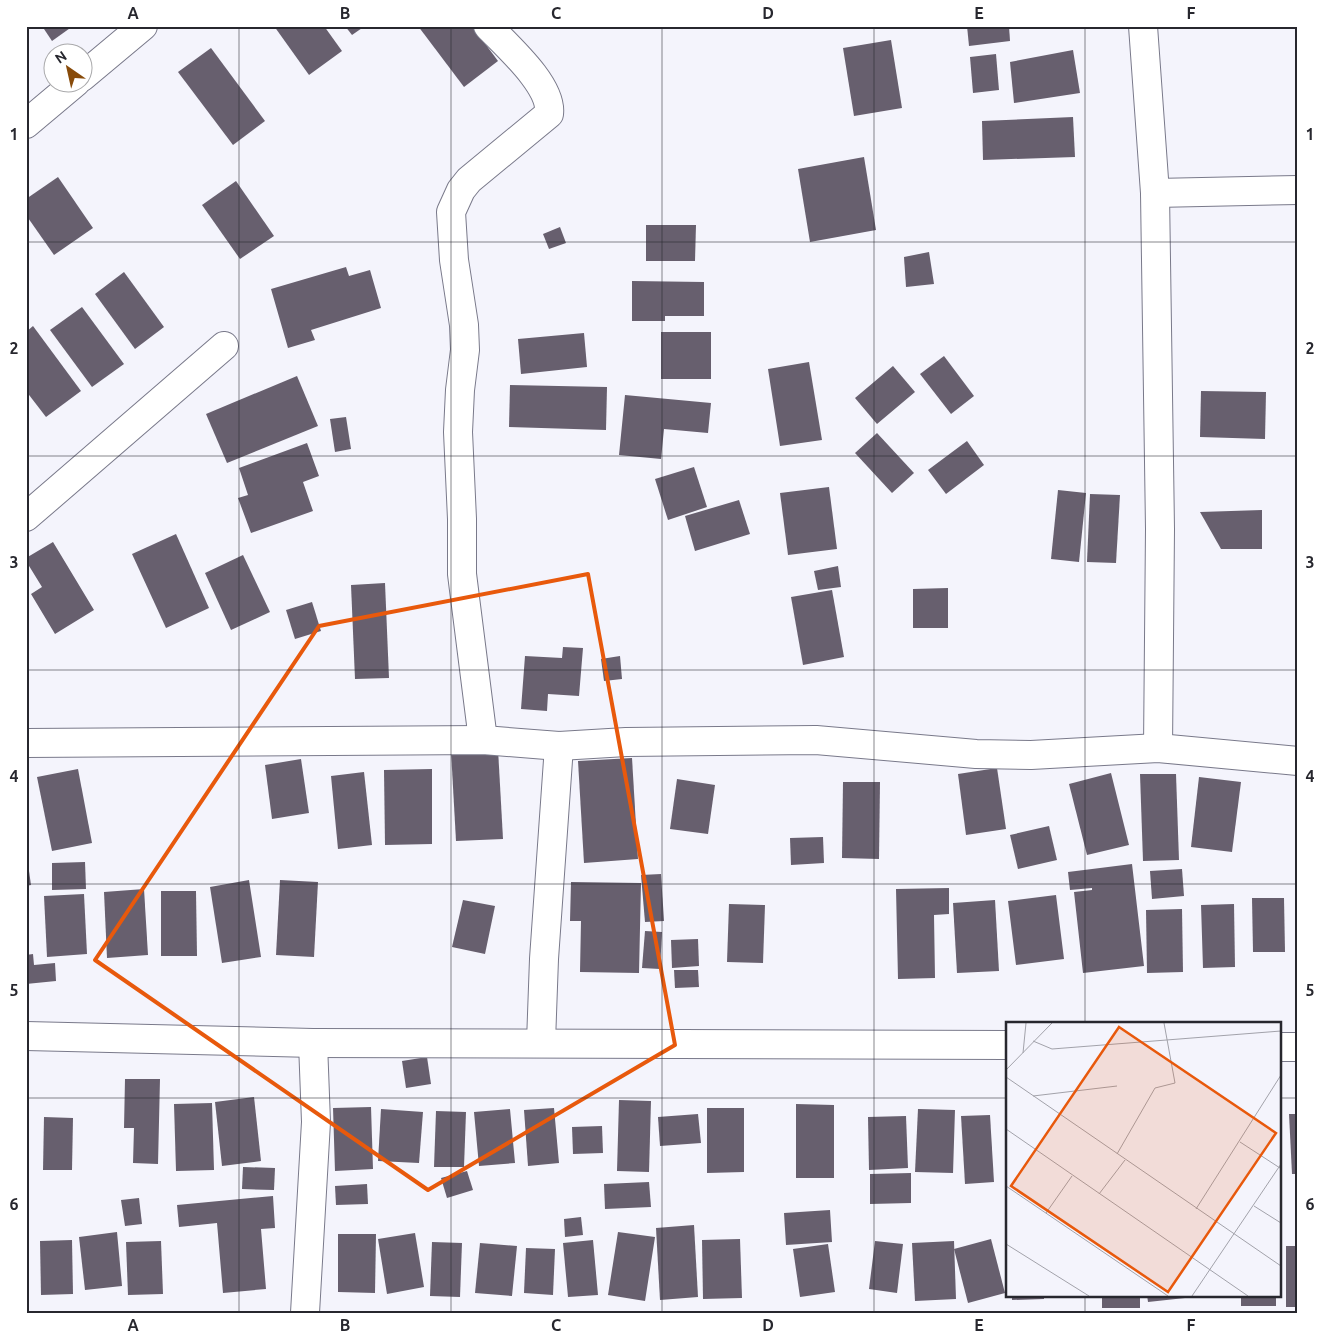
<svg xmlns="http://www.w3.org/2000/svg" width="1324" height="1339" font-family="Ubuntu,sans-serif">
<style>
.building{fill:#675f6e}
.lines{fill:none;stroke-linecap:round;stroke-linejoin:round}
.minor-casing{stroke:#79798a;stroke-width:30}
.minor{stroke:#fff;stroke-width:28}
.marked{fill:none;stroke:#e8590c;stroke-width:4;stroke-linejoin:round}
.grid{fill:none;stroke:#27272e;stroke-width:1;stroke-opacity:0.55}
.inset-road{fill:none;stroke:#a2a2aa;stroke-width:1}
.view{fill:#e8590c;fill-opacity:0.15;stroke:#e8590c;stroke-width:2.5}
.inset-edge{fill:none;stroke:#27272e;stroke-width:2.5}
.neatline{fill:none;stroke:#27272e;stroke-width:2}
.grid-label{font-size:16px;text-anchor:middle;font-weight:bold;fill:#27272e}
</style>
<rect width="100%" height="100%" fill="#f4f4fc"/>
<!-- building -->
<g class="building">
<path d="M42,26H73L52,41Z"/>
<path d="M274,26H324L342,51L309,75Z"/>
<path d="M345,26H365L352,35Z"/>
<path d="M418,26H472L498,61L464,87Z"/>
<path d="M967,26H1009L1010,41L969,46Z"/>
<path d="M891,40L902,108L854,116L843,48Z"/>
<path d="M211,48L265,121L233,145L178,72Z"/>
<path d="M1073,50L1080,93L1014,103L1010,62Z"/>
<path d="M996,54L999,90L973,93L970,57Z"/>
<path d="M1073,117L1075,157L983,160L982,121Z"/>
<path d="M864,157L876,230L810,242L798,169Z"/>
<path d="M58,177L93,228L54,255L26,215V199Z"/>
<path d="M236,181L274,236L240,259L202,205Z"/>
<path d="M646,225H696L695,261H646Z"/>
<path d="M560,227L566,243L549,249L543,234Z"/>
<path d="M929,252L934,284L906,287L904,257Z"/>
<path d="M346,267L349,276L370,270L381,308L311,330L315,340L288,348L271,289Z"/>
<path d="M124,272L164,327L135,349L95,294Z"/>
<path d="M632,281L704,282V316H665V321H632Z"/>
<path d="M82,307L124,364L92,387L50,330Z"/>
<path d="M33,326L81,391L46,417L26,391V332Z"/>
<rect x="661" y="332" width="50" height="47"/>
<path d="M584,333L587,367L521,374L518,339Z"/>
<path d="M944,356L974,396L951,414L920,374Z"/>
<path d="M809,362L822,440L780,446L768,369Z"/>
<path d="M893,366L915,392L877,424L855,398Z"/>
<path d="M297,376L318,426L227,463L206,414Z"/>
<path d="M510,385L607,387L606,430L509,427Z"/>
<path d="M1201,391L1266,392L1265,439L1200,437Z"/>
<path d="M625,395L711,403L708,433L664,429L661,459L619,455Z"/>
<path d="M346,417L351,449L335,452L330,419Z"/>
<path d="M877,433L914,473L892,493L855,453Z"/>
<path d="M967,441L984,465L946,494L928,470Z"/>
<path d="M307,443L319,476L303,482L313,511L251,533L238,498L248,495L239,468Z"/>
<path d="M694,467L707,507L668,520L655,479Z"/>
<path d="M829,487L837,549L788,555L780,493Z"/>
<path d="M1058,490L1086,493L1079,562L1051,559Z"/>
<path d="M1090,494L1120,495L1116,563L1087,562Z"/>
<path d="M739,500L750,534L695,551L685,516Z"/>
<path d="M1262,510V549H1221L1200,512Z"/>
<path d="M176,534L209,608L166,628L132,554Z"/>
<path d="M53,542L94,610L55,634L31,594L42,587L26,561V558Z"/>
<path d="M243,555L270,612L231,630L205,573Z"/>
<path d="M838,566L841,587L818,590L814,571Z"/>
<path d="M385,583L389,678L355,679L351,585Z"/>
<path d="M948,588V628H913V589Z"/>
<path d="M832,590L844,657L803,665L791,597Z"/>
<path d="M312,602L321,631L295,639L286,610Z"/>
<path d="M563,647L583,648L579,696L548,694L547,711L521,709L525,656L562,658Z"/>
<path d="M620,656L622,679L604,681L601,659Z"/>
<path d="M498,749L503,839L456,841L451,751Z"/>
<path d="M632,758L638,859L584,863L578,761Z"/>
<path d="M301,759L309,813L272,819L265,765Z"/>
<path d="M997,768L1006,829L966,835L958,774Z"/>
<path d="M78,769L92,843L52,851L37,777Z"/>
<path d="M432,769V844L385,845L384,770Z"/>
<path d="M364,772L372,845L338,849L331,776Z"/>
<path d="M1111,773L1129,845L1087,855L1069,784Z"/>
<path d="M1140,774H1176L1179,860L1143,861Z"/>
<path d="M1199,777L1241,782L1232,852L1191,847Z"/>
<path d="M677,779L715,785L708,834L670,829Z"/>
<path d="M843,782H880L879,859L842,858Z"/>
<path d="M1049,826L1057,860L1018,869L1010,835Z"/>
<path d="M823,837L824,863L791,865L790,838Z"/>
<path d="M85,862L86,889L52,890V863Z"/>
<path d="M28,864L31,885L26,886V865Z"/>
<path d="M1132,864L1144,966L1083,973L1074,892L1092,890V888L1070,890L1068,872Z"/>
<path d="M1182,869L1184,896L1152,899L1150,871Z"/>
<path d="M661,874L664,921L645,922L641,875Z"/>
<path d="M249,880L261,957L222,963L210,887Z"/>
<path d="M280,880L318,882L314,957L276,955Z"/>
<path d="M571,882L641,883L639,973L580,972L581,921H570Z"/>
<path d="M949,888V914L934,915L935,978L898,979L896,889Z"/>
<path d="M144,889L148,955L107,958L104,892Z"/>
<path d="M161,891H196L197,956H161Z"/>
<path d="M84,894L87,954L47,957L44,896Z"/>
<path d="M1056,895L1064,959L1016,965L1008,901Z"/>
<path d="M1252,898H1284L1285,952H1253Z"/>
<path d="M463,900L495,906L485,954L452,947Z"/>
<path d="M995,900L999,971L957,973L953,903Z"/>
<path d="M729,904L765,905L763,963L727,962Z"/>
<path d="M1234,904L1235,967L1203,968L1201,905Z"/>
<path d="M1182,909L1183,972L1147,973L1146,910Z"/>
<path d="M645,931L662,932L660,969L642,968Z"/>
<path d="M698,939L699,966L672,968L671,940Z"/>
<path d="M33,954L34,965L55,963L56,981L26,984V955Z"/>
<path d="M674,970H698L699,987L675,988Z"/>
<path d="M427,1057L431,1084L406,1088L402,1061Z"/>
<path d="M125,1079H160L158,1164L133,1163L134,1128H124Z"/>
<path d="M254,1097L261,1161L222,1166L215,1102Z"/>
<path d="M619,1100L651,1101L649,1172L617,1171Z"/>
<path d="M212,1103L214,1170L176,1171L174,1104Z"/>
<path d="M796,1104L834,1105V1178H796Z"/>
<path d="M371,1107L373,1169L335,1171L333,1108Z"/>
<path d="M554,1108L559,1163L528,1166L524,1110Z"/>
<path d="M707,1108H744V1172L707,1173Z"/>
<path d="M381,1109L423,1112L419,1163L378,1161Z"/>
<path d="M510,1109L515,1163L479,1166L474,1112Z"/>
<path d="M918,1109L955,1110L953,1173L915,1172Z"/>
<path d="M436,1111L466,1112L464,1167H434Z"/>
<path d="M698,1114L701,1143L660,1146L658,1117Z"/>
<path d="M1289,1114H1298V1174H1292Z"/>
<path d="M990,1115L994,1182L965,1184L961,1116Z"/>
<path d="M906,1116L908,1168L869,1170L868,1117Z"/>
<path d="M44,1117L73,1118L72,1170H43Z"/>
<path d="M602,1126L603,1153L573,1154L572,1127Z"/>
<path d="M243,1167L275,1168L274,1190L242,1189Z"/>
<path d="M467,1171L473,1190L447,1198L441,1178Z"/>
<path d="M911,1173V1203L870,1204V1174Z"/>
<path d="M649,1182L651,1207L605,1209L604,1184Z"/>
<path d="M367,1184L368,1204L336,1205L335,1186Z"/>
<path d="M273,1196L275,1228L261,1229L266,1289L223,1293L217,1223L179,1227L177,1205Z"/>
<path d="M139,1198L142,1224L125,1226L121,1200Z"/>
<path d="M830,1210L832,1242L786,1245L784,1213Z"/>
<path d="M581,1217L583,1235L565,1237L564,1219Z"/>
<path d="M694,1225L698,1297L660,1300L656,1228Z"/>
<path d="M117,1232L122,1286L85,1290L79,1237Z"/>
<path d="M618,1232L655,1237L645,1301L608,1295Z"/>
<path d="M415,1233L424,1287L387,1294L378,1239Z"/>
<path d="M338,1234H376L375,1293L338,1292Z"/>
<path d="M740,1239L742,1298L703,1299L702,1240Z"/>
<path d="M991,1239L1005,1293L968,1303L954,1249Z"/>
<path d="M72,1240L73,1294L41,1295L40,1241Z"/>
<path d="M593,1240L598,1295L568,1297L563,1243Z"/>
<path d="M161,1241L163,1294L128,1295L126,1242Z"/>
<path d="M875,1241L903,1244L897,1293L869,1289Z"/>
<path d="M954,1241L956,1299L915,1301L912,1243Z"/>
<path d="M432,1242L462,1243L460,1297L430,1296Z"/>
<path d="M480,1243L517,1246L512,1296L475,1293Z"/>
<path d="M828,1244L835,1292L800,1297L793,1249Z"/>
<rect x="1286" y="1246" width="12" height="61"/>
<path d="M526,1248L555,1249L553,1295L524,1293Z"/>
<path d="M1012,1295H1044V1299L1012,1300Z"/>
<rect x="1102" y="1295" width="38" height="13"/>
<path d="M1147,1295H1185V1298L1148,1302Z"/>
<rect x="1241" y="1295" width="35" height="11"/>
</g>
<g class="lines">
<!-- minor casing -->
<g class="minor-casing">
<g id="minor">
<path d="M1143,26L1155,193L1160,529L1158,748"/>
<path d="M82,77L143,26"/>
<path d="M26,124L76,82"/>
<path d="M1155,193L1298,190"/>
<path d="M26,517L224,346"/>
<path d="M483,740L462,574V519L458,432L460,390L465,350L464,325L454,260L451,212L461,190L469,180L549,114C553,86 507,46 488,26"/>
<path d="M26,743L483,740L559,746L626,742L816,740L976,754L1031,755L1158,748L1298,761"/>
<path d="M26,1036L313,1043L1008,1045"/>
<path d="M541,1042L544,959L559,746"/>
<path d="M1280,1047H1298"/>
<path d="M305,1313L316,1122L313,1043"/>
</g>
</g>
<!-- minor -->
<use href="#minor" class="minor"/>
</g>
<!-- marked area -->
<path class="marked" d="M588,574L675,1045L428,1190L95,960L319,626Z"/>
<!-- grid -->
<path class="grid" d="M239,26V1313M451,26V1313M662,26V1313M874,26V1313M1085,26V1023M26,242H1298M26,456H1298M26,670H1298M26,884H1298M26,1098H1008M1280,1098H1298M1085,1295V1313"/>
<!-- overview -->
<g transform="translate(1006 1022)">
<rect width="275" height="275" fill="#f4f4fc"/>
<path class="inset-road" d="M27,19L46,27L275,9M17,31L20,1M0,48L46,1M0,55L275,244M27,74L111,64M0,107L242,274M234,120L274,146M111,132L149,66L169,61L158,1M0,164L162,274M93,172L119,138M248,184L275,201M190,187L275,53M40,191L66,154M0,222L83,274M186,274L275,142"/>
<path class="view" d="M113,5L270,111L162,270L5,164Z"/>
<rect width="275" height="275" class="inset-edge"/>
</g>
<!-- border -->
<rect width="1324" height="1339" fill="none" stroke="#ffffff" stroke-width="55"/>
<!-- north arrow -->
<g transform="translate(68 68) rotate(326)"><circle r="24" fill="#ffffff" stroke="#a9a9ab"/>
<path d="M0-4L9 19L0 12L-9 19Z" fill="#884b0a"/>
<text y="-8" font-size="14" font-weight="bold" text-anchor="middle" fill="#27272e">N</text>
</g>
<rect x="28" y="28" width="1268" height="1284" class="neatline"/>
<g class="grid-label">
<text x="133" y="19">A</text>
<text x="345" y="19">B</text>
<text x="556" y="19">C</text>
<text x="768" y="19">D</text>
<text x="979" y="19">E</text>
<text x="1191" y="19">F</text>
<text x="14" y="140">1</text>
<text x="1310" y="140">1</text>
<text x="14" y="354">2</text>
<text x="1310" y="354">2</text>
<text x="14" y="568">3</text>
<text x="1310" y="568">3</text>
<text x="14" y="782">4</text>
<text x="1310" y="782">4</text>
<text x="14" y="996">5</text>
<text x="1310" y="996">5</text>
<text x="14" y="1210">6</text>
<text x="1310" y="1210">6</text>
<text x="133" y="1331">A</text>
<text x="345" y="1331">B</text>
<text x="556" y="1331">C</text>
<text x="768" y="1331">D</text>
<text x="979" y="1331">E</text>
<text x="1191" y="1331">F</text>
</g>
</svg>
